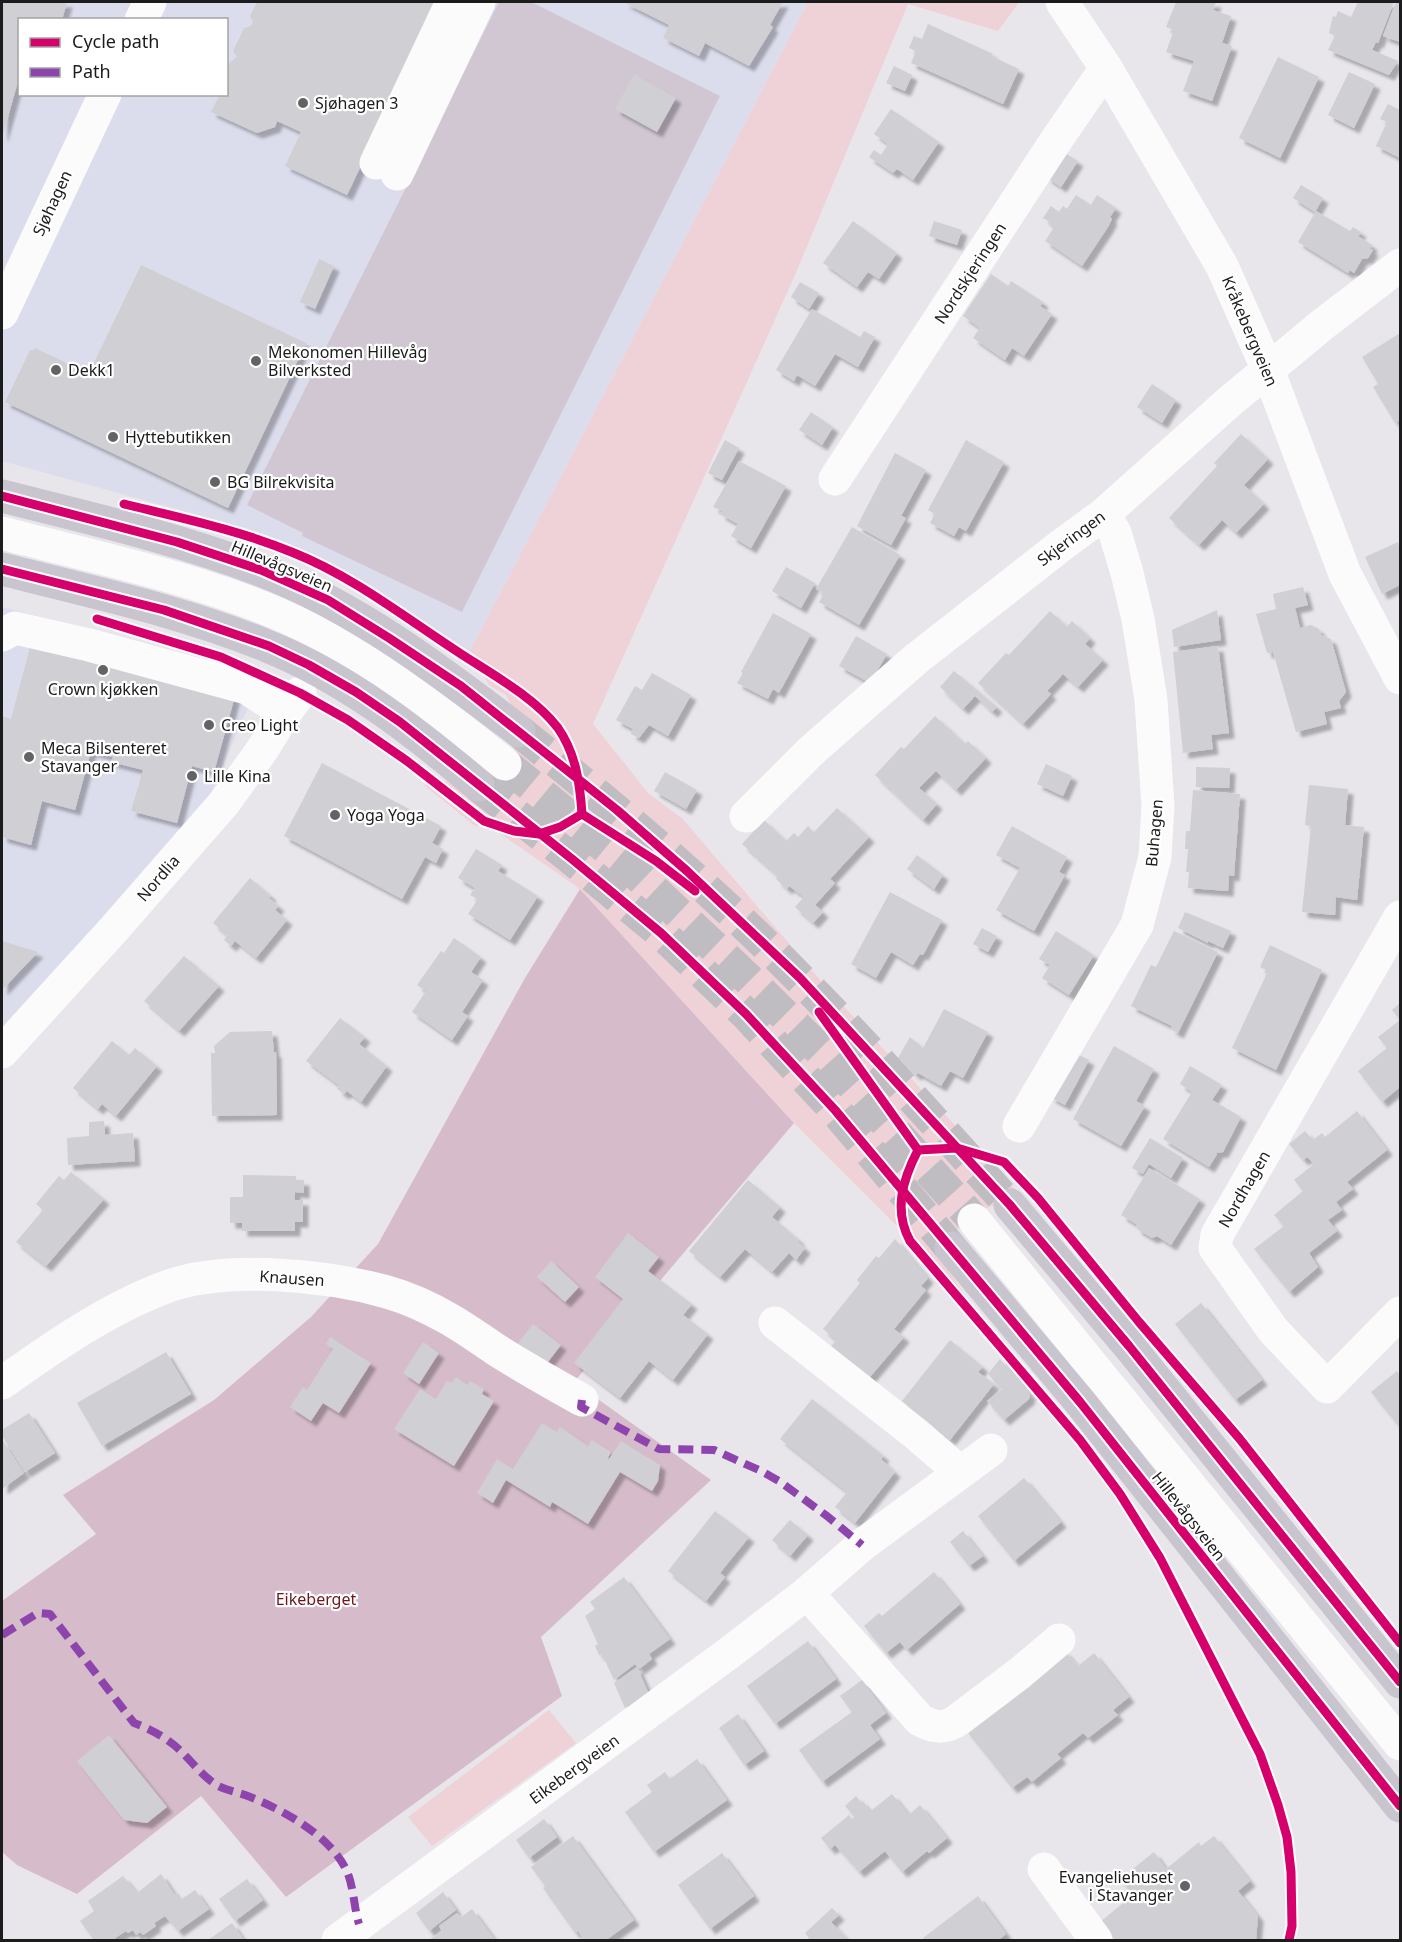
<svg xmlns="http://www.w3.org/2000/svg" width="1402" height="1942" font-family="'Noto Sans',sans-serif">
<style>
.commercial{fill:#dcddec;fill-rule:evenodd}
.construction{fill:#d1c7d3}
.forest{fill:#d6bcca}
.park{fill:#efd2d7}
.building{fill:#d0cfd3;filter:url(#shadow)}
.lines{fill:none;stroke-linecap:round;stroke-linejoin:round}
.minor-tunnel{stroke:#bfbdc2;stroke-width:33;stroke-dasharray:33 16;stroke-linecap:butt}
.major-tunnel{stroke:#bfbdc2;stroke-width:33;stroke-dasharray:33 16;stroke-linecap:butt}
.minor{stroke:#fcfbfc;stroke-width:33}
.major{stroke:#c9c5cf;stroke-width:33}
.quiet{stroke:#8e44ad;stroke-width:8;stroke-dasharray:15 8;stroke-linecap:butt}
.cycleway-casing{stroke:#fff;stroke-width:13}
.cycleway{stroke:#d6006c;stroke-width:9}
.poi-dot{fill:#636264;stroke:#fff;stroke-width:2}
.labels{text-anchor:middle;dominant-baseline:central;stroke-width:4.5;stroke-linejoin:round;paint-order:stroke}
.poi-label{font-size:16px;fill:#1c1c1c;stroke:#fff;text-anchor:start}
.street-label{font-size:16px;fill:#1c1c1c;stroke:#fff}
.park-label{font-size:16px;fill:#6f151a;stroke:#fff}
</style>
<defs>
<filter id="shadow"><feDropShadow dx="5.5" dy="5.5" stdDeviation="1.5" flood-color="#0004"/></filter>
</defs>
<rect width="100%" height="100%" fill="#e8e5eb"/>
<!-- commercial -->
<g class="commercial">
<path d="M2,2H808L470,651L385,597L316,558L249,529L2,461ZM20,20H226V94H20Z"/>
<path d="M2,607L94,631L260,680L208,800L2,1034Z"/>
</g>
<!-- construction -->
<path class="construction" d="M499,2H531L720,96L462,612L302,536L303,533L247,505Z"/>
<!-- forest -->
<path class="forest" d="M580,889L794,1123L574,1382L711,1480L541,1637L562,1696L286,1897L201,1796L77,1894L17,1865L2,1852V1601L96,1534L63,1495L214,1400L311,1317L378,1244L525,978Z"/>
<!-- park -->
<g class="park">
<path d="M808,2H1019L998,31L908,4L795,275L593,724L648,793L683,819L832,994L1041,1217L997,1205L983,1209L962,1223L954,1234L950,1272L963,1292L794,1123L580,889L488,825L475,826L424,785L444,781L478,785L508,761L515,747L519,731L515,712L506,695L489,685L470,651Z"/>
<path d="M549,1710L576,1743L432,1846L408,1817Z"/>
</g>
<!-- building -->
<g class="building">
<path d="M2,2H67L62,20H20V85H17L2,138Z"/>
<path d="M257,2H439L347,195L285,166L301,132L277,121L275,127L257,133L211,112L220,94H226V65L237,57L233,51L244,28L251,26L253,22L250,16Z"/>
<path d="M623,2H783L770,25L773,27L749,66L705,43L699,56L663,38L669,25Z"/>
<path d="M1176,2H1216L1213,10L1231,16L1222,43L1232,46L1212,101L1183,91L1194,61L1166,52L1174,30L1166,27Z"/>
<path d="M1358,2H1394L1378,43L1376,42L1372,50L1398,61L1389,75L1328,50L1335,36L1329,33L1333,16L1336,17L1338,11L1351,17Z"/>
<path d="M1396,2H1400V42L1383,36Z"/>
<path d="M928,24L993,54L991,56L1019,69L1003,104L911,63L916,51L909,48L914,36L922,39Z"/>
<path d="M1278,57L1319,77L1280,158L1239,138Z"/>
<path d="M894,66L912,75L905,91L886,83Z"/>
<path d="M1349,72L1375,84L1354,128L1328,115Z"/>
<path d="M634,74L676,98L657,132L615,109Z"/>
<path d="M1388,104L1400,110V158L1376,146L1387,122L1380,119Z"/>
<path d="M891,109L939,142L913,180L897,169L893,173L869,157L874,150L881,155L888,144L874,134Z"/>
<path d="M1063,152L1078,161L1061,187L1046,177Z"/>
<path d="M1301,185L1323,198L1315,212L1293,198Z"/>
<path d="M1076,195L1091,205L1097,195L1116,208L1110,217L1112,219L1108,227L1082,266L1045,241L1053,229L1050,226L1051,223L1043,218L1051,206L1059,212L1063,206L1067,209Z"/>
<path d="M1316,211L1350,231L1353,227L1361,232L1358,236L1372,245L1370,249L1373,250L1368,258L1362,259L1354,273L1350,270L1348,273L1298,242Z"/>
<path d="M853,221L897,253L879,279L868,272L857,287L823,263Z"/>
<path d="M934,221L962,230L957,245L929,236Z"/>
<path d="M319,259L334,266L315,309L300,302Z"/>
<path d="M141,265L306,343L228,508L5,402L30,350L33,351L35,348L81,370L79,374L87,377Z"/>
<path d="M991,274L1008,286L1011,281L1043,302L1040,306L1052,314L1024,356L1012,348L1005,360L973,338L980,328L963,316Z"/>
<path d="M800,282L819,293L809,309L791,297Z"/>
<path d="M812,309L860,337L864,331L875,337L858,367L835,354L815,386L797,375L794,381L776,370Z"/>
<path d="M1400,333V420L1395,423L1373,387L1378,384L1362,357Z"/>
<path d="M1152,384L1176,400L1162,423L1137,407Z"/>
<path d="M811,412L833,427L822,445L799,430Z"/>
<path d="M1241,434L1268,459L1244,485L1264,504L1236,533L1222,520L1199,545L1169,518L1217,466L1214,463Z"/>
<path d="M725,440L739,448L722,480L708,473Z"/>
<path d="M966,440L1004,462L966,531L959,527L954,536L930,523L935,514L928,510Z"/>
<path d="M895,453L926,470L901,516L906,518L891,545L857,526Z"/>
<path d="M739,461L786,486L751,548L731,536L738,524L720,514L722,511L713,507Z"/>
<path d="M852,527L900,555L859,625L819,602L824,593L816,589Z"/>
<path d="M1398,542L1400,549V585L1382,594L1365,557Z"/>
<path d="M786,567L815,583L801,608L772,591Z"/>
<path d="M1303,587L1308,605L1295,608L1300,628L1311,625L1319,629L1321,635L1331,639L1346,692L1339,701L1341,708L1324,712L1327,724L1296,732L1273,652L1267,653L1256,614L1276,609L1273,594Z"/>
<path d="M1217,610L1221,640L1174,647L1172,630Z"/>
<path d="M1050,611L1067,627L1072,621L1090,638L1085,644L1103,660L1078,687L1063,674L1047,691L1051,694L1023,724L978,683L1006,653L1009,655Z"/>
<path d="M773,613L811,634L779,693L773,689L768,699L737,683L743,673L741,672Z"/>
<path d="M856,636L887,654L870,683L839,666Z"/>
<path d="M1218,646L1229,733L1211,735L1213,749L1183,753L1173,652Z"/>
<path d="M30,647L80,660L82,655L235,696L214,772L192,766L177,823L131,811L143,770L111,762L113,757L91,751L75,810L42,801L31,845L2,837V716L11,719Z"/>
<path d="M954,671L997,707L992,712L975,696L963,709L940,687Z"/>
<path d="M652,673L691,695L668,736L649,725L639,738L631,734L633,729L616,720L635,686L642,690Z"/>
<path d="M935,716L965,744L968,741L986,758L956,790L936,771L919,788L937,804L923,820L875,775L901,747L904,749Z"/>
<path d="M322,763L441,826L432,843L443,849L436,863L425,857L402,899L284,836Z"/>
<path d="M1046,764L1072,776L1063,796L1037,784Z"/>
<path d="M1196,767L1230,768L1229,788L1196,787Z"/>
<path d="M665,772L697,790L686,809L654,791Z"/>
<path d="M1309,785L1348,789L1345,825L1364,827L1357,900L1336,897L1335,915L1302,912L1311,826L1305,825Z"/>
<path d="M1193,790L1240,794L1234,876L1229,875L1228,891L1188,888L1189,872H1186L1188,849H1185L1186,831H1190Z"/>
<path d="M837,808L869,837L830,879L835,883L815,905L823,912L813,923L795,907L804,897L789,886L787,889L776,879L778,876L742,844L764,820L786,841L794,833L798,837L808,826L814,832Z"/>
<path d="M1012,826L1067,857L1059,872L1065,875L1034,931L996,910L1020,868L996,855Z"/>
<path d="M476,849L502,865L498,871L538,896L510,940L468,914L478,899L470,895L475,888L458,878Z"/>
<path d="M917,855L943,875L934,889L907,869Z"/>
<path d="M250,878L271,896L269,898L279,906L275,910L287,920L256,958L235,941L231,946L224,940L227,935L213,923Z"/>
<path d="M890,892L942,920L923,955L920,954L913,965L891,952L876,978L851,964Z"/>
<path d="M1185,912L1231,931L1223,948L1208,941V943L1178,928Z"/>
<path d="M982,928L997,936L988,952L973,944Z"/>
<path d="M1056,931L1094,955L1069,995L1042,978L1050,965L1039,959Z"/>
<path d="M1174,931L1218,952L1178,1033L1171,1029L1172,1026L1131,1006L1151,965L1156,967Z"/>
<path d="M454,938L481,957L471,972L483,980L462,1012L468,1016L452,1040L412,1012L426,991L417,985L441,951L444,953Z"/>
<path d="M2,941L38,952L2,990Z"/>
<path d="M1270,945L1322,970L1276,1070L1232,1048L1268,971L1260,967Z"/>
<path d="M184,956L219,986L179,1031L144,1001Z"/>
<path d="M1400,1003V1087L1382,1102L1358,1071L1387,1048L1378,1037L1400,1020L1392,1010Z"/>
<path d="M944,1009L988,1032L963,1078L950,1071L941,1086L918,1073L916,1075L898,1058L910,1037L923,1048Z"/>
<path d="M340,1018L365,1037L359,1044L387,1066L361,1102L347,1091L344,1094L337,1089L340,1086L306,1061Z"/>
<path d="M272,1031L274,1052H276L277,1115L212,1116L211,1053H215L214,1046L230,1032Z"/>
<path d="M112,1041L129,1055L135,1048L157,1066L116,1116L102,1104L98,1109L73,1088Z"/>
<path d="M1114,1046L1154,1069L1136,1101L1145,1106L1121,1146L1073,1119Z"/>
<path d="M1075,1053L1089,1060L1065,1105L1050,1097Z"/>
<path d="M1190,1066L1222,1085L1212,1100L1241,1117L1223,1152L1216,1153L1217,1154L1209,1167L1163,1139L1192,1092L1180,1084Z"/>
<path d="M1357,1111L1387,1150L1347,1182L1353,1189L1336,1202L1342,1210L1328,1220L1337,1231L1309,1253L1318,1267L1289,1292L1254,1249L1284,1226L1274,1215L1303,1191L1294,1180L1314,1164L1307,1157L1303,1160L1289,1144L1305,1131L1313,1140L1322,1133L1325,1137Z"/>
<path d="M104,1121L105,1135L133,1133L135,1161L68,1165L67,1138L89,1136V1122Z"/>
<path d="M1150,1138L1183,1158L1171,1178L1149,1164L1143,1174L1132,1168Z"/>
<path d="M1149,1168L1200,1199L1171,1245L1157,1236L1152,1238L1137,1229L1136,1224L1121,1215Z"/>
<path d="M71,1172L104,1199L46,1266L16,1242L43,1210L36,1204L59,1176L64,1180Z"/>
<path d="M243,1175L296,1176V1180H304V1193L295,1192V1200H303V1222H295V1231H242V1223H230V1197H243Z"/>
<path d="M748,1180L780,1207L772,1217L799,1240L798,1242L805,1248L796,1260L789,1253L772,1272L745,1249L720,1277L689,1251Z"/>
<path d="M628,1233L659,1257L648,1271L692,1304L683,1315L708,1334L673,1380L649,1361L620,1398L574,1363L623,1299L595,1277Z"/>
<path d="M895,1239L928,1278L921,1286L926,1290L894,1329L904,1337L864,1384L826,1353L836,1340L823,1329L860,1283L857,1280L876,1256L879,1258Z"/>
<path d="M551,1261L579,1287L565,1302L537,1277Z"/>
<path d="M1201,1303L1262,1380L1235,1400L1175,1324Z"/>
<path d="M533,1324L561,1345L541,1371L513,1350Z"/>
<path d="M330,1337L371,1363L339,1413L323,1403L311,1421L290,1407L303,1387L307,1390L333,1349L326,1344Z"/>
<path d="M950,1340L983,1367L978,1372L994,1384L950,1440L902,1401Z"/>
<path d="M423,1342L439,1353L419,1384L403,1373Z"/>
<path d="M166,1352L191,1394L102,1446L77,1403Z"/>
<path d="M1000,1359L1030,1394L1029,1399L1004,1420L987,1401L1002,1389L988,1374Z"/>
<path d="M1397,1371L1400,1376V1428L1371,1392Z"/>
<path d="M456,1377L468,1385L470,1381L484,1389L482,1394L494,1401L454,1466L394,1429L420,1389L436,1399L447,1381L452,1383Z"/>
<path d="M812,1399L884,1456L881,1459L895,1472L855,1523L835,1507L847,1492L780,1439Z"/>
<path d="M29,1413L55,1453L25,1472L2,1436V1430Z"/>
<path d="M542,1423L557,1432L560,1427L588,1446L592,1440L611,1452L608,1458L609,1459L621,1441L660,1465L658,1481L652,1491L620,1472L588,1524L552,1502L550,1507L506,1480L493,1503L477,1493L497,1459L513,1469Z"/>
<path d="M2,1439L24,1473L2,1489Z"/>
<path d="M1024,1478L1061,1522L1014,1561L978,1516Z"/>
<path d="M715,1511L749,1537L720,1573L725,1577L706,1601L668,1571Z"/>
<path d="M790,1520L808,1535L790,1556L772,1540Z"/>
<path d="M963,1531L983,1556L969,1566L950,1542Z"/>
<path d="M934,1572L960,1604L907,1650L900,1642L886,1653L864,1626L879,1613L882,1616Z"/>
<path d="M624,1577L670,1639L649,1654L652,1659L639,1669L635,1664L614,1680L602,1654L599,1655L595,1646L598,1644L585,1616L595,1609L590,1602Z"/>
<path d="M808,1641L836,1679L775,1724L747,1686Z"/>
<path d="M1064,1650L1078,1666L1094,1653L1129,1697L1113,1710L1118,1715L1088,1738L1083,1733L1057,1754L1061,1758L1032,1782L1027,1777L1012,1788L965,1729Z"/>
<path d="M637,1667L648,1692L625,1708L614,1683Z"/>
<path d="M862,1680L886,1713L870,1725L880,1739L822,1782L799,1750L852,1712L840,1696Z"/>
<path d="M738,1714L764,1751L744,1765L719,1728Z"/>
<path d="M109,1735L167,1807L147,1823L124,1820L77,1761Z"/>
<path d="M697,1759L727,1800L654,1852L625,1812L652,1792L647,1785L665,1772L670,1779Z"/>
<path d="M892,1794L909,1815L920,1805L947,1838L929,1853L927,1851L902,1872L885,1851L859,1872L835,1845L830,1849L821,1838L849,1815L852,1819L855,1817L845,1806L856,1796L866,1808L868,1805L872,1810Z"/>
<path d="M544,1819L557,1837L529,1858L516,1840Z"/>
<path d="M573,1836L634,1920L606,1940H584L578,1931L575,1933L543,1888L545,1886L531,1867Z"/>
<path d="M1214,1836L1250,1881L1238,1891L1258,1916L1256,1940H1115L1100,1922L1133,1895L1120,1879L1154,1852L1166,1869L1199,1842L1201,1846Z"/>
<path d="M722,1853L754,1896L710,1929L678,1885Z"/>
<path d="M161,1874L175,1895L178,1893L182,1899L195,1890L209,1909L178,1931L165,1916L154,1923L156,1926L143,1935L140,1932L136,1935L133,1930L128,1933L126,1931L115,1938L116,1940H94L80,1921L94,1911L88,1901L123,1876L137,1893Z"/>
<path d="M247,1879L263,1900L235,1921L219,1899Z"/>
<path d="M443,1892L456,1910L429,1931L416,1913Z"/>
<path d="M978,1896L1006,1934L998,1940H925L923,1938Z"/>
<path d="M832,1908L839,1915L831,1922L848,1940H807L809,1938L805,1933Z"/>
<path d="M472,1909L495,1940H429L442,1931L439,1926L457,1913L461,1917Z"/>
<path d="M232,1923L244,1940H208Z"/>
</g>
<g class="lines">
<!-- minor-tunnel -->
<path class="minor-tunnel" d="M505,764L627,865L749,980L826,1056L974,1220"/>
<!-- major-tunnel -->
<g class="major-tunnel">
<path d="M519,731C616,809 712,889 799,978C872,1051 940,1129 1010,1205"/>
<path d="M478,785L572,859L661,933L746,1014L835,1110L951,1248"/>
</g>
<!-- minor -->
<g class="minor">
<path d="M1062,2L1106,68L1222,266L1268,370L1345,574L1400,678"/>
<path d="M141,20L150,2"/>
<path d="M376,163L452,2"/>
<path d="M397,174L479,2"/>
<path d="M2,313L105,94"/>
<path d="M835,479L1057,139L1106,68"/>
<path d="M2,533C108,561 220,582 319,633C386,668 446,717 505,764"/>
<path d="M2,635L15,628L89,645L247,688L285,713"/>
<path d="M746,816L810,752L916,659L1063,544L1104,514L1229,402L1322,325L1400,265"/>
<path d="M1400,917L1217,1235L1215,1248L1273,1330L1327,1387L1400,1313"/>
<path d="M2,1052L114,929L224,803L262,750L285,713L300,693"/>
<path d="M1019,1126L1137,925L1155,857L1158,806L1151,700L1138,619L1127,573L1115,533L1104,514"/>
<path d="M974,1220L1400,1744"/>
<path d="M775,1323L916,1434L960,1472"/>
<path d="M2,1383C53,1347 107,1309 166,1287C226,1265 326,1275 387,1292C408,1298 430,1308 449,1319C465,1328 480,1339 495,1349C523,1367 552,1383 582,1400"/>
<path d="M807,1593L920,1720C934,1728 945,1729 958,1720L1020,1673L1059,1640"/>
<path d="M1044,1869L1096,1940"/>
<path d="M338,1940L729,1653L807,1593L862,1545L991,1450"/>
</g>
<!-- major -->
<g class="major">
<path d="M2,496C88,518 177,538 260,570C355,606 439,670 519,731"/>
<path d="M2,569C91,592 182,611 267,646C346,678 414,731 478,785"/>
<path d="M1010,1205L1129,1346L1400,1682"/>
<path d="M951,1248L1080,1402L1400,1806"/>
</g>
<!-- quiet -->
<g class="quiet">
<path d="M582,1400L581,1407L659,1449L714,1450L761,1471L779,1481L827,1516L862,1545"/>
<path d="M2,1635L38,1613L50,1614L134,1723C148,1728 163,1736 174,1745C190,1758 200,1775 218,1786C226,1790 236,1792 245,1795C280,1808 333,1836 348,1874C354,1890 354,1908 359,1924"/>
</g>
<!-- cycleway casing -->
<g class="cycleway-casing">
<g id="cycleway">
<path d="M2,496L177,542L261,570L328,600L389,638L461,686L617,810L687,871L800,978L1010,1205L1129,1346L1400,1682"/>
<path d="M124,504C181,518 239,530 294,553C354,577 407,619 461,654C492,674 535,698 558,728C576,754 580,784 582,814L656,861L695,891"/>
<path d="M2,569L164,610L269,646L309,665L356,692L400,722L572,859L661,933L746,1014L835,1110L1080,1402L1400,1806"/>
<path d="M97,619L221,657L300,693L348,720L407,761L484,821L514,831L539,834L560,827L582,814"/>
<path d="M819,1012L918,1150L957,1148L1004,1162L1038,1198L1139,1322L1239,1438L1400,1643"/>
<path d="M918,1150C903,1179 893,1210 910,1241L1080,1440L1120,1494L1160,1558L1260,1754L1278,1805L1287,1837L1291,1872L1292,1926L1289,1940"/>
</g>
</g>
<!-- cycleway -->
<use href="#cycleway" class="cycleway"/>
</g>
<!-- markers -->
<g class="poi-dot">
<circle cx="303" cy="103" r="6"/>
<circle cx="256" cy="361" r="6"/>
<circle cx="56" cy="370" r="6"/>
<circle cx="113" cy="437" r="6"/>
<circle cx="215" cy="482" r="6"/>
<circle cx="103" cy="670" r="6"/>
<circle cx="209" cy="725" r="6"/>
<circle cx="29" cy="757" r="6"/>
<circle cx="192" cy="776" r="6"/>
<circle cx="335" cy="815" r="6"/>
<circle cx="1185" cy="1886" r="6"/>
</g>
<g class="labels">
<!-- poi labels -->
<g class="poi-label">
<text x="315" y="103">Sjøhagen 3</text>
<text x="268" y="352">Mekonomen Hillevåg<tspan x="268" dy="18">Bilverksted</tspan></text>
<text x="68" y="370">Dekk1</text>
<text x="125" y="437">Hyttebutikken</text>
<text x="227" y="482">BG Bilrekvisita</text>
<text x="103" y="689" text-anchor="middle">Crown kjøkken</text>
<text x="221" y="725">Creo Light</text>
<text x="41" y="748">Meca Bilsenteret<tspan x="41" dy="18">Stavanger</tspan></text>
<text x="204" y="776">Lille Kina</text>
<text x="347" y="815">Yoga Yoga</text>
<text x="1173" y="1877" text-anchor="end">Evangeliehuset<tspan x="1173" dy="18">i Stavanger</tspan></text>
</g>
<!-- street labels -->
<g class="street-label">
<text transform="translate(52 203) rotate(-65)">Sjøhagen</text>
<text transform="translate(970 273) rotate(-57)">Nordskjeringen</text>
<text transform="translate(1250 331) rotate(67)">Kråkebergveien</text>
<text transform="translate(1071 538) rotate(-37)">Skjeringen</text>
<text transform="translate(282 566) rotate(23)">Hillevågsveien</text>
<text transform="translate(1154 833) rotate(-85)">Buhagen</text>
<text transform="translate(158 878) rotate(-49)">Nordlia</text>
<text transform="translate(1244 1189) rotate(-60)">Nordhagen</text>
<text transform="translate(292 1278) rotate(4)">Knausen</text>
<text transform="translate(1189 1516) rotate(52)">Hillevågsveien</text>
<text transform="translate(574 1769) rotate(-36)">Eikebergveien</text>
</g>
<!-- park labels -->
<g class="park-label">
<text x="316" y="1599">Eikeberget</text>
</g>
</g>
<!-- border -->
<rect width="1402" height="1942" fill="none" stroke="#1c1c1c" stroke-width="6"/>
<!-- legend -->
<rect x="18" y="18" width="210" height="78" fill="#ffffff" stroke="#a4a4a4" stroke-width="1.5"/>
<rect x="30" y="38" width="30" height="9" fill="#d6006c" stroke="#a4a4a4" stroke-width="1.5"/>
<text x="72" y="48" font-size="18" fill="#1c1c1c">Cycle path</text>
<rect x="30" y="68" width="30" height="9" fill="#8e44ad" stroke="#a4a4a4" stroke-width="1.5"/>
<text x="72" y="78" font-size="18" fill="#1c1c1c">Path</text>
</svg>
